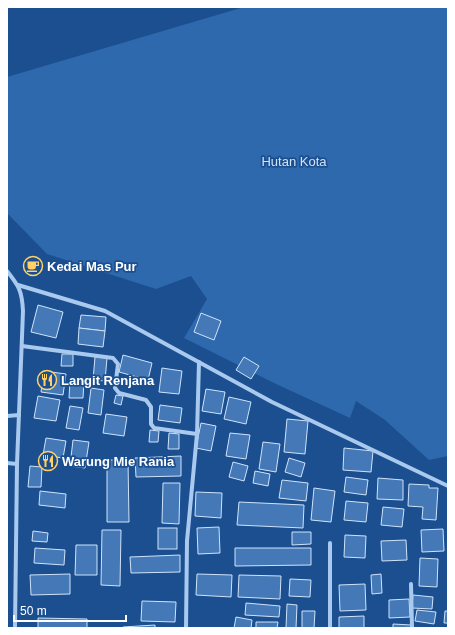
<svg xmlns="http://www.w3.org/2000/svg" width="455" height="635" font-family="Arial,sans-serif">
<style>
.green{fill:#2e69ad}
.building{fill:#4478b7;stroke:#cfe3fa}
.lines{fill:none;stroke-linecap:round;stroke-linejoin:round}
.minor{stroke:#a9c9ee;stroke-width:4}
.labels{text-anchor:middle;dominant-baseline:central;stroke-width:3.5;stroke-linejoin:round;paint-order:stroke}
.park-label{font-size:13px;fill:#cfe3fa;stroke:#1b4f8f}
.poi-label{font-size:13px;font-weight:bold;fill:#fff;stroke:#1b4f8f;text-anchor:start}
</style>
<rect width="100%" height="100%" fill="#1b4f8f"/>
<!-- green -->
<path class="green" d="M244,7H448V456L429,460L385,420L356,401L350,418L276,384L184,338L207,299L191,276L156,289L47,254L7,213V77Z"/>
<!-- building -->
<g class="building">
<path d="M38,305L63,312L56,338L31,332Z"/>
<path d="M201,313L221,321L214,340L194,332Z"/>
<path d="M81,315L106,317L105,331L79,328Z"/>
<path d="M79,328L105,331L103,347L78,344Z"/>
<path d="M62,354H73V366H61Z"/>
<path d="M123,355L152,363L148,380L119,372Z"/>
<path d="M95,357L107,358L105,381L93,380Z"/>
<path d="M244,357L259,366L251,379L236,370Z"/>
<path d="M162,368L182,371L179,394L159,392Z"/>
<path d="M44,371L66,374L63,395L41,392Z"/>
<path d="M70,380H84L83,398H69Z"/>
<path d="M91,388L104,390L101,415L88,413Z"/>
<path d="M206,389L225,392L221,414L202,411Z"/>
<path d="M116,395L123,396L121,405L114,403Z"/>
<path d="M38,396L60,400L56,421L34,418Z"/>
<path d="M229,397L251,402L246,424L224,419Z"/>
<path d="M160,405L182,408L180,423L158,420Z"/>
<path d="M70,406L83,408L79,430L66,428Z"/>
<path d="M106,414L127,417L124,436L103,433Z"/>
<path d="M287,419L308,421L305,454L284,452Z"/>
<path d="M201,423L216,426L211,451L196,448Z"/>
<path d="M150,430L159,431L158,442H149Z"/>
<path d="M169,433L179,434V449H168Z"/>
<path d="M230,433L250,435L246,459L226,456Z"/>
<path d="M46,438L66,441L63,458L43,455Z"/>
<path d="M73,440L89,442L85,468L70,466Z"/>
<path d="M263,442L280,444L276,472L259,469Z"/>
<path d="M344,448L373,451L371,472L343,470Z"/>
<path d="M181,456V476L136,477L135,458Z"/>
<path d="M289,458L305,463L301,477L285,472Z"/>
<path d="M107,460H128L129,522H107Z"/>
<path d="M233,462L248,466L244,481L229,477Z"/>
<path d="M30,466L42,467L41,487H28Z"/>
<path d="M255,471L270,474L268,486L253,483Z"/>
<path d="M346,477L368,480L366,495L344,492Z"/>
<path d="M378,478L403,480V500L377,499Z"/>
<path d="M282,480L308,483L306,501L279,498Z"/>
<path d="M163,483H180L179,524L162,523Z"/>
<path d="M409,484L429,485V488H438L436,520L422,519L423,507L408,506Z"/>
<path d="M314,488L335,491L331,522L311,520Z"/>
<path d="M40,491L66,494L65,508L39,505Z"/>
<path d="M196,492L222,493L221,518L195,516Z"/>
<path d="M346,501L368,503L366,522L344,520Z"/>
<path d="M239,502L304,505L303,528L237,525Z"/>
<path d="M383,507L404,509L402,527L381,525Z"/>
<path d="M219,527L220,553L198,554L197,528Z"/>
<rect x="158" y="528" width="19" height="21"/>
<path d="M443,529L444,551L422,552L421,530Z"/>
<path d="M102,530H121L120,586L101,585Z"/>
<path d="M33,531L48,533L47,542L32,541Z"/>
<path d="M292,532H311V544L292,545Z"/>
<path d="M345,535L366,536L365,558L344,557Z"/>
<path d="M406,540L407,560L382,561L381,541Z"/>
<path d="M76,545H97V575H75Z"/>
<path d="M35,548L65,550L64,565L34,563Z"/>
<path d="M235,548H311V565L235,566Z"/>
<path d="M180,555V572L131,573L130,557Z"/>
<path d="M420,558L438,559L437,587L419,586Z"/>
<path d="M70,574V594L31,595L30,575Z"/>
<path d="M197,574L232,575L231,597L196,595Z"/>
<path d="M381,574L382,593L372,594L371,575Z"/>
<path d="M239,575L281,576L280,599L238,597Z"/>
<path d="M290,579L311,580L310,597L289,596Z"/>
<path d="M365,584L366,610L340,611L339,585Z"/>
<path d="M413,595L433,597L432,609L412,608Z"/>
<path d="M409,599L410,617L389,618V600Z"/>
<path d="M142,601L176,602L175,622L141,621Z"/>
<path d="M246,603L280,606L279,617L245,615Z"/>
<path d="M287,604L297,605L296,628H286Z"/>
<path d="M417,610L436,612L434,624L415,621Z"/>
<path d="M302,611H315L314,628H302Z"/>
<path d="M445,611H448V623H444Z"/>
<path d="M364,616V628H339V617Z"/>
<path d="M236,617L252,620L251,628H234Z"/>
<path d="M38,618L87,619V628H38Z"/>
<path d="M256,622H278L277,628H256Z"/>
<path d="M393,624L411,625V628H393Z"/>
<path d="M155,625V628H123V627Z"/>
</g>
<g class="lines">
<!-- minor -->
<g class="minor">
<path d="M7,271C19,286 22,291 23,311L17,464L15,628"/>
<path d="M18,285L105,311L272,402L448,486"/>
<path d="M22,346L113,358L118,364L115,388L119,393L146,400L151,407V424L154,428L197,434"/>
<path d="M7,416L19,415"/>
<path d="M7,463L17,464"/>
<path d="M411,584L412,628"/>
<path d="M186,628L187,541L197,434L199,362"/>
<path d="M330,628V543"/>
</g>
</g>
<!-- icons -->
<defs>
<g id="cafe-ring" transform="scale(1)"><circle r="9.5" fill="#1b4f8f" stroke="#ffd166" stroke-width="1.5"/><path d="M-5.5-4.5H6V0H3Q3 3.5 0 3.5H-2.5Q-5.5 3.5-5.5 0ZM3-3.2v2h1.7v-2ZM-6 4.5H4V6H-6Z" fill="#ffd166"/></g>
<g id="restaurant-ring" transform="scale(1)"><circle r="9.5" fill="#1b4f8f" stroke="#ffd166" stroke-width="1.5"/><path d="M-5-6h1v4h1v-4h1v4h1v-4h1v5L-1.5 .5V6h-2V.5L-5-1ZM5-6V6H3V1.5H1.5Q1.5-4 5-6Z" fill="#ffd166"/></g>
</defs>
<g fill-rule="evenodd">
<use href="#cafe-ring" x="33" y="266"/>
<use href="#restaurant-ring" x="47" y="380"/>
<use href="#restaurant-ring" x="48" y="461"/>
</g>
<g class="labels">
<!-- park labels -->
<g class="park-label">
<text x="294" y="161">Hutan Kota</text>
</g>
<!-- poi labels -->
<g class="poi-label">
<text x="47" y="266">Kedai Mas Pur</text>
<text x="61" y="380">Langit Renjana</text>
<text x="62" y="461">Warung Mie Rania</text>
</g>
</g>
<!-- border -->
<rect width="455" height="635" fill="none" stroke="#ffffff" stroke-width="16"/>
<!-- scale -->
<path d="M14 615v6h112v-6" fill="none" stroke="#ffffff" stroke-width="2"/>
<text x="20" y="615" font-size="12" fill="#ffffff" stroke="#1b4f8f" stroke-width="3" paint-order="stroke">50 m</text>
</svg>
